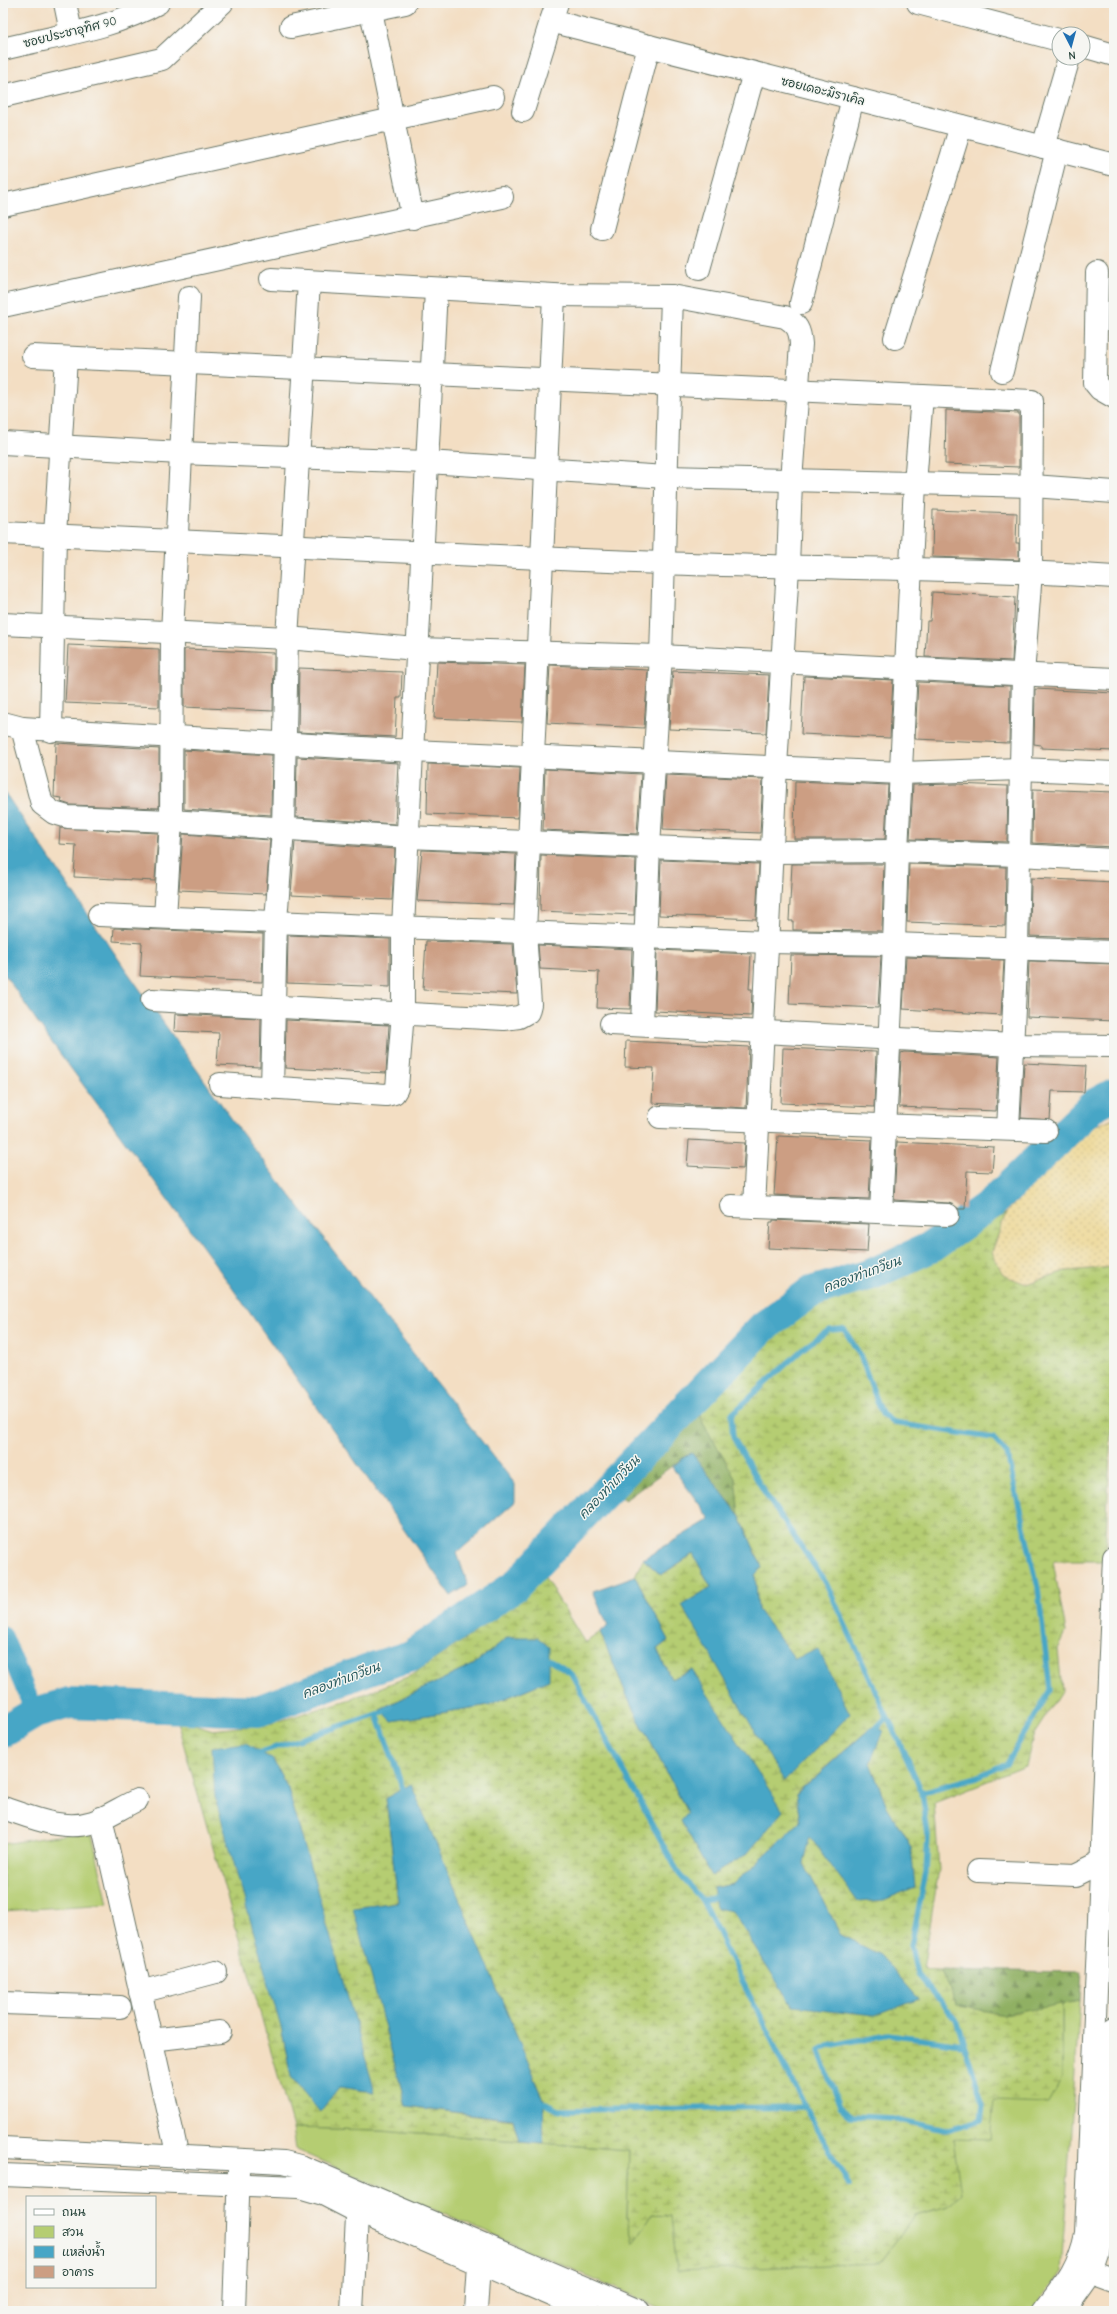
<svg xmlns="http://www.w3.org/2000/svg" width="1117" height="2314" font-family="'Comic Neue','Playpen Sans Thai',sans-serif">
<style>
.green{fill:#b5cd72;stroke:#6a8553}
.forest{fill:url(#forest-firs);stroke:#58764c}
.wetland{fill:url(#wetland-marsh);stroke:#6a8553;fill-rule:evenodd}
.sand{fill:url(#sand-dots);stroke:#868c69}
.water{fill:#47a6c6;stroke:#33727d}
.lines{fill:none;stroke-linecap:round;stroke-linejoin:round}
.stream{stroke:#47a6c6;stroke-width:5.5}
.canal{stroke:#47a6c6;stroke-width:19}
.river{stroke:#47a6c6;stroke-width:32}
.building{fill:#cc9e83}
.minor-casing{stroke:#697566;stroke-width:24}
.minor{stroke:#fff;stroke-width:22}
.labels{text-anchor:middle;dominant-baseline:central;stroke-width:3;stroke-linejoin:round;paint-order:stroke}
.street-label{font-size:12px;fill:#1f3d34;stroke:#f6f6f2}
.water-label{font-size:13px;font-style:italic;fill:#2b5c60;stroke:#f6f6f2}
</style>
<defs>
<pattern id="forest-firs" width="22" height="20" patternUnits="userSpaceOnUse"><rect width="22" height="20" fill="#90b064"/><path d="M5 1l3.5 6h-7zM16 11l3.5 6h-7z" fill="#759053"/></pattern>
<pattern id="wetland-marsh" width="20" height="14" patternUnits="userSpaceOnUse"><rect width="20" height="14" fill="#b5cd72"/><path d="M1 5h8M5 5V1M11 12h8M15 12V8" fill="none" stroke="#93a85e"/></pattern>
<pattern id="sand-dots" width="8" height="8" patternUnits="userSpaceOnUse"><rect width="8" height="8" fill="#eeda9e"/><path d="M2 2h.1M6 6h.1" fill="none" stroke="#ccbc89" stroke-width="1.8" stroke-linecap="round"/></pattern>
</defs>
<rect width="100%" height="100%" fill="#f6f6f2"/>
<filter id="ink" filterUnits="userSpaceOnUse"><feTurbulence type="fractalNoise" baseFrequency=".025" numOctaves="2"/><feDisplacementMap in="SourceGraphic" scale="8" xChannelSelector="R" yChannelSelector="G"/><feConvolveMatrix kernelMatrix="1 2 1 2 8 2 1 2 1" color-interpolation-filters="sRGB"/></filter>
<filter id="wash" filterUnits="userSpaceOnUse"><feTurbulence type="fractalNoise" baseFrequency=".012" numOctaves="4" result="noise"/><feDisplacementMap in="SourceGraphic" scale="16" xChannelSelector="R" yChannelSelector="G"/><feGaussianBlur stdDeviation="0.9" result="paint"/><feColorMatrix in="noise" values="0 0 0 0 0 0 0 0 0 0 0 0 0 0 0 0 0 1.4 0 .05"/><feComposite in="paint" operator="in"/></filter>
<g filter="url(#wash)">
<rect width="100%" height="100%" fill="#f3dec3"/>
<!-- green -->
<g class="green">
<path d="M91,1831L108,1904L3,1911V1844Z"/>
<path d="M1080,2001L1061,2272L1033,2311H668L296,2150L293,2128L381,2130L629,2150L627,2217L633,2243L651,2215L671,2216L879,2263L915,2215L949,2206L953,2139L994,2101L1062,2078V2004Z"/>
</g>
<!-- forest -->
<g class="forest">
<path d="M701,1412L703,1423L735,1477L739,1515L691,1452L625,1500L610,1490L687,1416Z"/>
<path d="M939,1970L1082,1972L1080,2001L1004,2015L957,2005Z"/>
</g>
<!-- wetland -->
<path class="wetland" d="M1006,1213L992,1252L1026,1284L1065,1271L1114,1267V1362L1105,1561H1053L1066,1632L1058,1649L1062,1691L1033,1736L1026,1766L934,1802L939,1869L923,1969L939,1970L957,2005L1004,2015L1062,2004V2078L1049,2103L994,2101L990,2140L953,2139L961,2193L949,2206L915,2215L879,2263L677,2271L671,2216L651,2215L633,2244L627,2217L629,2150L543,2143L544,2100L411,1785L386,1799L398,1902L354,1908L406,2106L513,2120L519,2141L381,2130L293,2128L176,1718L213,1730L273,1723L351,1699L410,1676L474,1633L541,1571L585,1643L600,1632L631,1705L688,1813L711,1875L691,1670L671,1679L657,1649L669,1640L635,1576L643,1559L661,1575L693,1554L711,1587L682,1605L795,1659L758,1610L755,1575L762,1567L739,1515L735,1477L703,1423L701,1412L793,1316L830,1295L928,1263ZM508,1637L549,1680L489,1705L392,1721L380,1709L473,1665ZM873,1726L882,1731L870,1763L888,1809L911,1847L809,1837L803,1862L841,1935L880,1955L793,2007L732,1911L713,1888L734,1884L800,1822L796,1793ZM273,1760L288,1789L374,2092L291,2077L282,2031Z"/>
<!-- sand -->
<path class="sand" d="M1114,1118V1267L1065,1271L1026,1284L1003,1275L992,1252L1006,1213L1062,1149L1088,1129Z"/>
<!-- water -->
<g class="water">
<path d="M3,790L124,967L241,1132L515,1484V1502L457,1553L468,1585L451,1596L208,1254L47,1036L3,972Z"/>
<path d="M691,1452L739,1515L762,1567L755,1575L758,1610L795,1659L818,1649L850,1714L784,1782L682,1605L711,1587L693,1554L661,1575L643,1559L710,1519L672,1467Z"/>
<path d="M635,1576L669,1640L657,1649L671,1679L692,1670L783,1811L747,1854L711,1876L681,1821L688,1813L631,1705L600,1632L608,1626L593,1591Z"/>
<path d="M508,1637H537L549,1647V1680L489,1705L392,1721L380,1709L473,1665Z"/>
<path d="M873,1726L883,1731L870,1763L888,1809L911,1847L915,1887L884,1900L858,1902L810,1837L803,1862L841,1935L880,1955L919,1999L875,2016L793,2007L732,1911L716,1908L713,1888L734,1884L800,1822L796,1794Z"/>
<path d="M246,1743L273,1760L288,1789L375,2092L339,2087L320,2112L291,2077L282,2031L215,1797L212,1747Z"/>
<path d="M411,1784L544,2100L543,2143L519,2141L513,2119L406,2106L353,1908L398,1902L386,1798Z"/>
</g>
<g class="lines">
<!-- stream -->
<g class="stream">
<path d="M544,1656L571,1673L679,1874L702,1900L721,1897"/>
<path d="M377,1714L405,1795"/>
<path d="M872,1732L887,1717"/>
<path d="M255,1754L389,1710"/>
<path d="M922,1792L977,1777L1007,1763L1050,1690L1038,1588L1007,1454L993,1438L894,1423L882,1414L860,1355L844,1329L829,1330L805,1347L731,1415L733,1437L766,1495L826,1583L922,1792L928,1835L926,1873L911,1946L917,1975L956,2019L983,2104L981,2120L945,2130L892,2118L851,2116L840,2107L819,2051L828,2046L888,2034L963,2044"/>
<path d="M538,2100L558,2110L805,2107L702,1900"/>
<path d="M805,2107L849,2185"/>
</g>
<!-- canal -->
<path class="canal" d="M3,1636L35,1713"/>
<!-- river -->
<path class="river" d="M3,1732L35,1713L69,1703L258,1711L369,1669L411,1656L515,1586L763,1327L811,1292L872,1274L931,1247L992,1203L1095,1104L1114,1094"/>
</g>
<g id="blocks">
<!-- building -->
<g class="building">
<path d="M946,410L1019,413V467L945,464Z"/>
<path d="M933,510L1017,513L1016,543H1019V560L932,557Z"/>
<path d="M932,592L1015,597L1012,661L925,657L927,621H930Z"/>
<path d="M68,645L159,649V707L65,703Z"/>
<path d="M186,649L274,653L273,711L184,707V650Z"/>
<path d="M437,662L525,665L522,722L434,718Z"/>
<path d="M550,665L648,670L644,728L547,723Z"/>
<path d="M299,668L402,672L401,698H397L395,737L298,732Z"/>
<path d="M673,671L769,675L766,733L669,729Z"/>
<path d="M804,676L893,680L890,738L801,734Z"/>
<path d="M918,682L1010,686L1009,743L915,739Z"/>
<path d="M1035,689L1114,693V751L1041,748V745L1034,744Z"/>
<path d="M56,743L159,749V808L70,805L61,802L62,798L54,797Z"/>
<path d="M184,750L272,755L271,815L184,809Z"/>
<path d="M297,757L398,763L395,824L296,817Z"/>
<path d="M428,764L520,768L518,818L427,814Z"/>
<path d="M545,769L641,774L637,834L543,830Z"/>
<path d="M666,775L763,779L760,833L663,829Z"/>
<path d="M795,781L888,785L885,839H794Z"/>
<path d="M955,784L1008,786L1007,842L910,839L913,785Z"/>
<path d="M1033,789L1114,792V847L1032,843Z"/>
<path d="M60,828L158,833L155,881L74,877L76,845L59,844Z"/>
<path d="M183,834L270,840L266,894L179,890Z"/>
<path d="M295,842L395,849L392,900L291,895Z"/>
<path d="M422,850L516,854L514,905L417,901Z"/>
<path d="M541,855L636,859L634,915L540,911Z"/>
<path d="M661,860L759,864L756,919L659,915Z"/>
<path d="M792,864H884L882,931L793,930V921H789Z"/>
<path d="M909,864L1006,867L1005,926L907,922Z"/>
<path d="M1031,878L1114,882V939L1030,936Z"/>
<path d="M114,928L263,934L262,982L140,976L142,943L113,941Z"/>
<path d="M288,935L390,939V987L287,983Z"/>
<path d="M426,941L513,944L517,994L423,990Z"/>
<path d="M538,945L632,949L630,1009L597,1008L599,972L540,969Z"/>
<path d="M657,950L751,954L749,989H752L751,1016L655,1011Z"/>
<path d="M791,955L881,956L878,1008L789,1004Z"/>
<path d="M906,957L1004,960L1001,1015L903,1009Z"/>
<path d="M1029,961L1114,964V1021L1027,1017Z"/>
<path d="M175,1014L261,1018L260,1067L217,1065L219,1033L174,1031Z"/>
<path d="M286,1020L389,1025L386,1073L285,1068Z"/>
<path d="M626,1041L749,1047L746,1108L652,1103L654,1068L625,1067Z"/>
<path d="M783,1048L876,1052L874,1107L781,1103Z"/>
<path d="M904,1052L999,1057L996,1111L899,1107L901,1053Z"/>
<path d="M1024,1063L1086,1066L1084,1092L1052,1091L1050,1120L1021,1118Z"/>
<path d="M778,1136L872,1140L869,1199L774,1195Z"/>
<path d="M689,1140L745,1143L743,1169L687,1166Z"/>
<path d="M897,1142L994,1147L992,1172L967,1171L965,1209H959L949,1203L894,1200Z"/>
<path d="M773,1220L869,1224L867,1252L768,1248L770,1222H773Z"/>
</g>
</g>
</g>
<g filter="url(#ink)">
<use href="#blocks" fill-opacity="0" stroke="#697566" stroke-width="1"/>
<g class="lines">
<!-- minor casing -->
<g class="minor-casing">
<g id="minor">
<path d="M65,3L71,32"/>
<path d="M557,3L551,21L1114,165"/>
<path d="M918,3L1059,40"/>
<path d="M371,11L413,218"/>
<path d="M291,27L405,3"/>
<path d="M1083,46L1114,55"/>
<path d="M3,49C55,36 112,29 158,3"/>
<path d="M3,96L162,59L222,3"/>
<path d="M523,111L551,21"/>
<path d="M1043,147L1069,58"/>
<path d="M3,205L493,97"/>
<path d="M602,229L649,46"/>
<path d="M699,269L754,73"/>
<path d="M1097,273L1095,383L1100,389L1114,397"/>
<path d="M271,279L554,295L672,296L785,317C797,324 800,330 801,344L791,481L788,567L776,767L754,1207"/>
<path d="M801,303L853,98"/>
<path d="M3,306L502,197"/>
<path d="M895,338L961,126"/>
<path d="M33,356L1032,401L1031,572L1023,675L1017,948L1008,1129"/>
<path d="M1002,371L1057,150"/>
<path d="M3,443L180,453L427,462L667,477L1033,486L1114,492"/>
<path d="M3,533C222,543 442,555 662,563C813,569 963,567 1114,577"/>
<path d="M3,624L287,638L417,649L661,656L1114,679"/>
<path d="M3,723L22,728L42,804L54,813L68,817L171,821L408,837L772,852L897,851L1018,855L1114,860"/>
<path d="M22,728L412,751L901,773L1020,769L1114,773"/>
<path d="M51,731L55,535L66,358"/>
<path d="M99,915L767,942L894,944L1114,952"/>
<path d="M165,917L171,821L172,633L189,297"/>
<path d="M152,1000L504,1019L519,1017L528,1012L530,1004L525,932L554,295"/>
<path d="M611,1024L1013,1045L1113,1046"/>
<path d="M642,1024L649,846L661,656L672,296"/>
<path d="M220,1084L386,1095L394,1093L397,1088L403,1012V927L436,290"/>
<path d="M272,1088L276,921L283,829L287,638L309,282"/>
<path d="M660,1117L1046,1131"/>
<path d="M731,1206L948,1215"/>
<path d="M881,1212L894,944L897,851L915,484L922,396"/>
<path d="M3,1808C31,1817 63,1832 93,1822C107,1817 122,1807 137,1800"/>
<path d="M101,1818L178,2157"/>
<path d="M978,1871L1075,1875L1093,1866L1114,1867"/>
<path d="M140,1992L216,1972"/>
<path d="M3,2003L120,2007"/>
<path d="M151,2040L220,2032"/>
<path d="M3,2148L284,2162L303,2167L639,2311"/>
<path d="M3,2175L299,2187L323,2194L356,2211L589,2311"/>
<path d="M1078,2268L1114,2281"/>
<path d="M234,2311L239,2170"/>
<path d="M352,2311L358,2198"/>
<path d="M476,2311L479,2264L483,2251"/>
<path d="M1044,2311C1065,2284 1079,2268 1086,2233L1114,1557"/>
<path d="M1064,2311L1091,2273L1097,2255L1106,2178L1114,2027"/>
</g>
</g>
<!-- minor -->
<use href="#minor" class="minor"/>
</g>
</g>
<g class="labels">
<!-- street labels -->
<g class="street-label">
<text transform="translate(70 32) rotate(-14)">ซอยประชาอุทิศ 90</text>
<text transform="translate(823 91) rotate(14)">ซอยเดอะมิราเคิล</text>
</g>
<!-- water labels -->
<g class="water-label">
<text transform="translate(862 1274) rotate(-20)">คลองท่าเกวียน</text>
<text transform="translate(609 1487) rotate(-46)">คลองท่าเกวียน</text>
<text transform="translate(341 1680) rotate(-20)">คลองท่าเกวียน</text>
</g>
</g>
<!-- margin -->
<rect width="1117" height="2314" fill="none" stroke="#f6f6f2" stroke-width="16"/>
<!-- legend -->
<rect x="26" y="2196" width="130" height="92" fill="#f6f6f2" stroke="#a0aca6"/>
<rect x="34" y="2209" width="20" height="6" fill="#ffffff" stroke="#a0aca6"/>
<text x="62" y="2216" font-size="12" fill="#1f3d34">ถนน</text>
<rect x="34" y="2226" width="20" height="12" fill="#b5cd72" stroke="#a0aca6"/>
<text x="62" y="2236" font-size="12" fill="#1f3d34">สวน</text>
<rect x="34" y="2246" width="20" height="12" fill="#47a6c6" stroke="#a0aca6"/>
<text x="62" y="2256" font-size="12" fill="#1f3d34">แหล่งน้ำ</text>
<rect x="34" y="2266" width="20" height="12" fill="#cc9e83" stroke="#a0aca6"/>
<text x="62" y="2276" font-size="12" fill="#1f3d34">อาคาร</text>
<!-- north arrow -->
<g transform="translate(1071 46) rotate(174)"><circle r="19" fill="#f6f6f2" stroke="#a0aca6"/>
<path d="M0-3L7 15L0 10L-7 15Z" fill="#1f6fb2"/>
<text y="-6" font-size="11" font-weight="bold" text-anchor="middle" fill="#1f3d34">N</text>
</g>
</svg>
